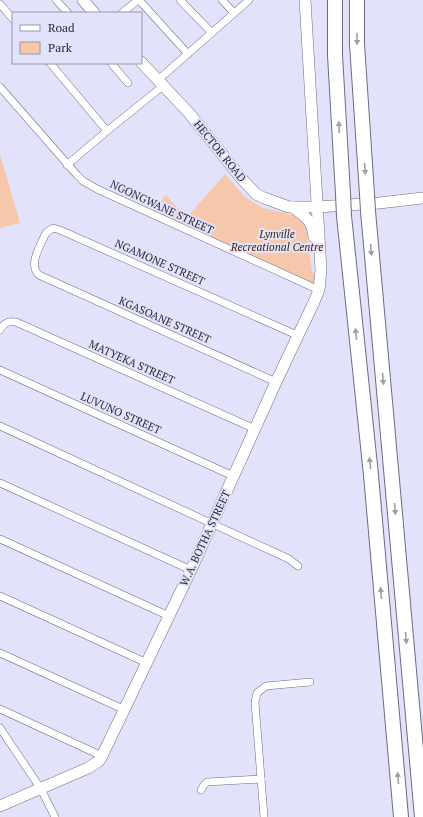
<svg xmlns="http://www.w3.org/2000/svg" width="423" height="817" font-family="'PT Serif',serif">
<style>
.green{fill:#f7c7ab}
.lines{fill:none;stroke-linecap:round;stroke-linejoin:round}
.street-casing{stroke:#6c6c81;stroke-width:8}
.secondary-casing{stroke:#6c6c81;stroke-width:12}
.highway-casing{stroke:#6c6c81;stroke-width:16}
.street{stroke:#fff;stroke-width:7}
.secondary{stroke:#fff;stroke-width:11}
.highway{stroke:#fff;stroke-width:14}
.highway-bridge-casing{stroke:#6c6c81;stroke-width:16;stroke-linecap:butt}
.highway-bridge{stroke:#fff;stroke-width:14}
.oneway{fill:#9f9fa3}
.labels{text-anchor:middle;dominant-baseline:central;stroke-width:4;stroke-linejoin:round;paint-order:stroke}
.street-label{font-size:11px;fill:#2a2a33;stroke:#e2e2fa}
.park-label{font-size:11px;font-style:italic;fill:#472106;stroke:#e2e2fa}
</style>
<rect width="100%" height="100%" fill="#e2e2fa"/>
<!-- green -->
<g class="green">
<path d="M0,154L20,223L0,228Z"/>
<path d="M225,174L245,197L263,208L298,216L306,228L312,271L316,278L314,291L231,250L154,210L166,195L184,215L190,214Z"/>
</g>
<g class="lines">
<!-- street casing -->
<g class="street-casing">
<g id="street">
<path d="M56,0L68,13"/>
<path d="M139,0L188,54"/>
<path d="M180,0L212,33"/>
<path d="M222,0L234,13"/>
<path d="M0,4L13,19"/>
<path d="M122,13L138,0"/>
<path d="M50,63L107,131"/>
<path d="M111,63L128,83"/>
<path d="M158,80L249,0"/>
<path d="M0,87L77,175L83,181L97,189L319,290"/>
<path d="M67,165L107,131L163,86"/>
<path d="M0,330C3,323 8,321 16,322L255,429"/>
<path d="M0,370L233,476"/>
<path d="M276,382L39,275C28,265 40,246 45,235L47,232L53,228L60,230L299,336"/>
<path d="M0,426L289,559L298,566"/>
<path d="M0,483L191,570"/>
<path d="M0,539L169,616"/>
<path d="M0,596L147,663"/>
<path d="M0,653L125,710"/>
<path d="M0,709L102,756"/>
<path d="M0,728L41,789L55,817"/>
<path d="M201,790L204,785L207,782L261,779"/>
<path d="M264,817L255,702L257,693L266,686L310,682"/>
</g>
</g>
<!-- secondary casing -->
<g class="secondary-casing">
<g id="secondary">
<path d="M83,0L94,13"/>
<path d="M141,62L189,113L242,179L256,194L264,198L289,207H317L379,203L423,198"/>
<path d="M293,207C305,217 312,219 314,237"/>
<path d="M0,806L88,768L99,761L102,756L191,570L276,382L314,302L319,290L321,270L305,0"/>
</g>
</g>
<!-- highway casing -->
<g class="highway-casing">
<g id="highway">
<path d="M335,0V55L343,194"/>
<path d="M357,0V44L367,194"/>
<path d="M368,211L422,817"/>
<path d="M344,216L371,475L401,817"/>
</g>
</g>
<!-- street -->
<use href="#street" class="street"/>
<!-- secondary -->
<use href="#secondary" class="secondary"/>
<!-- highway -->
<use href="#highway" class="highway"/>
<!-- highway-bridge casing -->
<g class="highway-bridge-casing">
<g id="highway-bridge">
<path d="M343,194L344,216"/>
<path d="M367,194L368,211"/>
</g>
</g>
<!-- highway-bridge -->
<use href="#highway-bridge" class="highway-bridge"/>
</g>
<!-- one-way arrows -->
<defs><path id="oneway-solid" d="M-6-.8H1V-3.2L6.5 0L1 3.2V.8H-6Z"/></defs>
<g class="oneway">
<use href="#oneway-solid" transform="translate(357 39) rotate(89)"/>
<use href="#oneway-solid" transform="translate(339 127) rotate(-93)"/>
<use href="#oneway-solid" transform="translate(365 169) rotate(86)"/>
<use href="#oneway-solid" transform="translate(371 250) rotate(85)"/>
<use href="#oneway-solid" transform="translate(356 334) rotate(-96)"/>
<use href="#oneway-solid" transform="translate(383 379) rotate(85)"/>
<use href="#oneway-solid" transform="translate(370 463) rotate(-96)"/>
<use href="#oneway-solid" transform="translate(395 509) rotate(85)"/>
<use href="#oneway-solid" transform="translate(381 593) rotate(-95)"/>
<use href="#oneway-solid" transform="translate(406 638) rotate(85)"/>
<use href="#oneway-solid" transform="translate(398 778) rotate(-95)"/>
</g>
<g class="labels">
<!-- street labels -->
<g class="street-label">
<text transform="translate(220 151) rotate(51)">HECTOR ROAD</text>
<text transform="translate(162 207) rotate(25)">NGONGWANE STREET</text>
<text transform="translate(160 262) rotate(24)">NGAMONE STREET</text>
<text transform="translate(165 320) rotate(24)">KGASOANE STREET</text>
<text transform="translate(132 362) rotate(24)">MATYEKA STREET</text>
<text transform="translate(121 413) rotate(24)">LUVUNO STREET</text>
<text transform="translate(205 538) rotate(-65)">W.A. BOTHA STREET</text>
</g>
<!-- park labels -->
<g class="park-label">
<text x="277" y="234">Lynville<tspan x="277" dy="13">Recreational Centre</tspan></text>
</g>
</g>
<!-- legend -->
<rect x="12" y="12" width="130" height="52" fill="#e2e2fa" stroke="#9898aa"/>
<rect x="20" y="25" width="20" height="6" fill="#ffffff" stroke="#9898aa"/>
<text x="48" y="32" font-size="12" fill="#2a2a33">Road</text>
<rect x="20" y="42" width="20" height="12" fill="#f7c7ab" stroke="#9898aa"/>
<text x="48" y="52" font-size="12" fill="#2a2a33">Park</text>
</svg>
